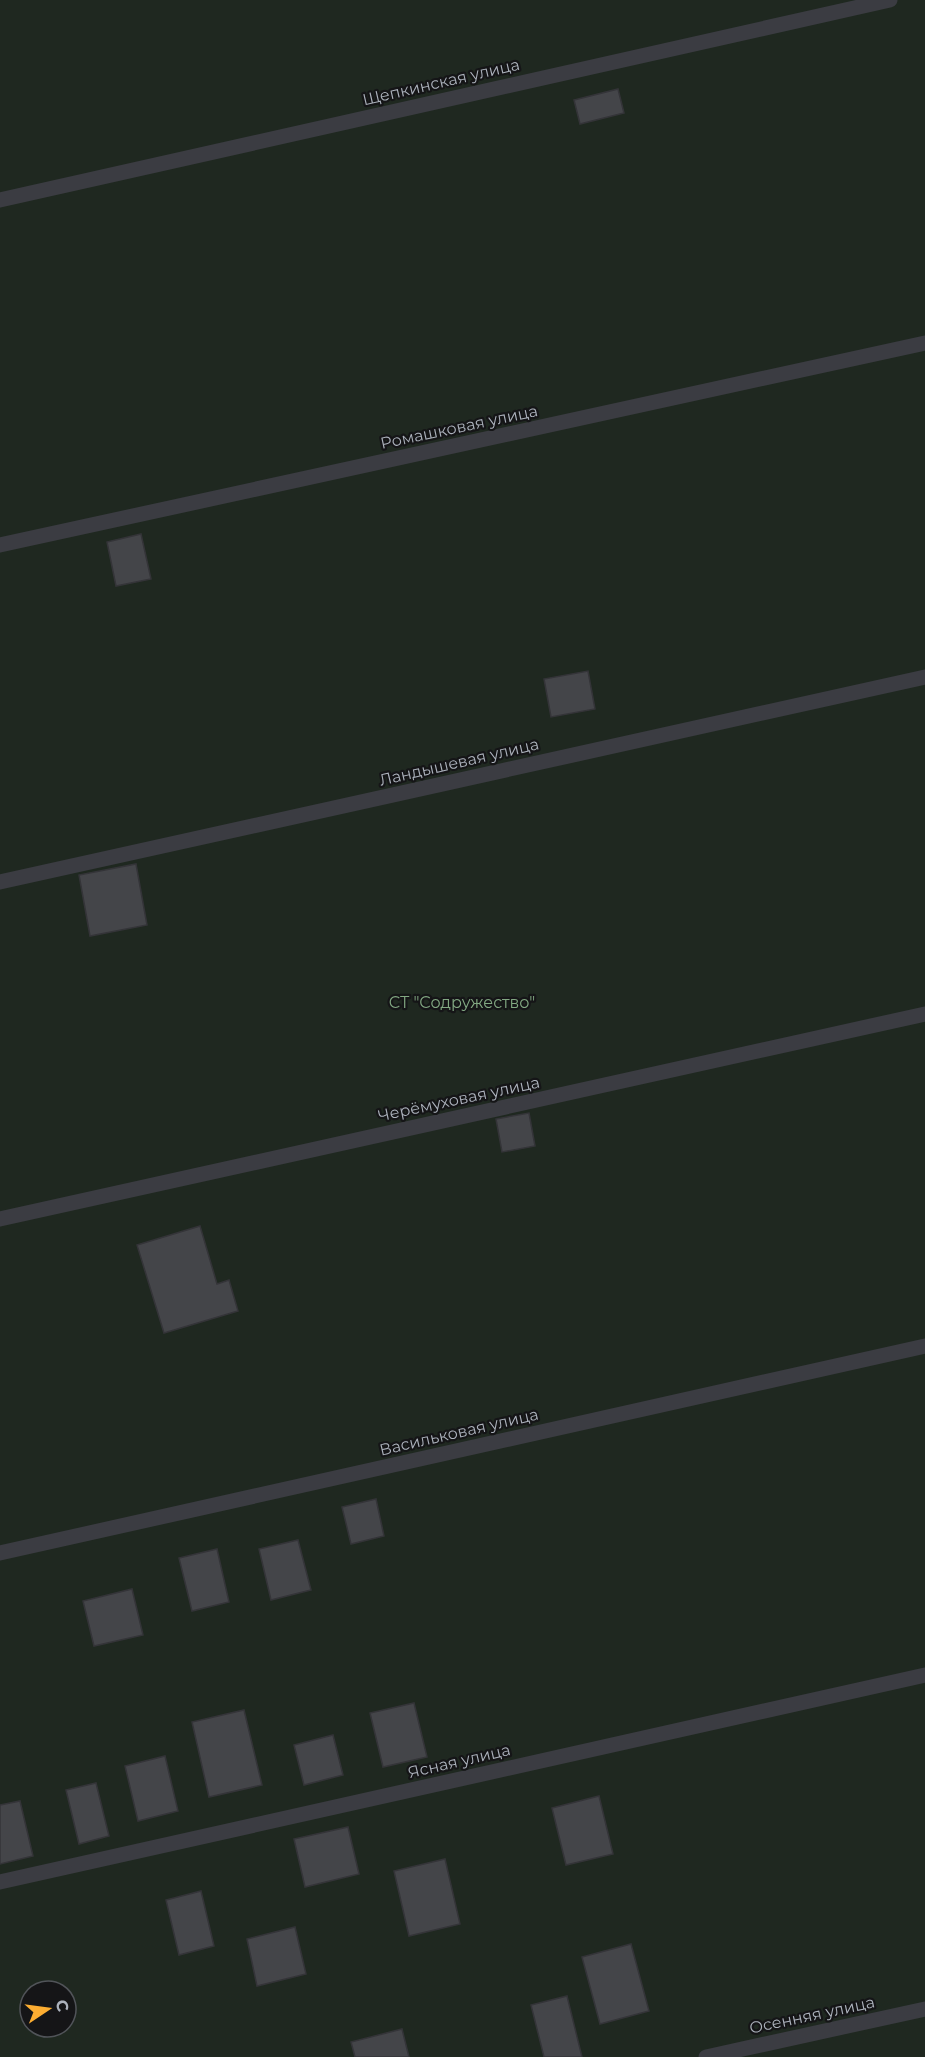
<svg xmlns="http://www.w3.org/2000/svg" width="925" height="2057" font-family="Montserrat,sans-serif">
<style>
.green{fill:#1f2820;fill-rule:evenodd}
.building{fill:#444549;stroke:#343438;stroke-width:1.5}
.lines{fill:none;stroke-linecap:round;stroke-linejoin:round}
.lane{stroke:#3b3c42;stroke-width:15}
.labels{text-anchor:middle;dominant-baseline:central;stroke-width:4.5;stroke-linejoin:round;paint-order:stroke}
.street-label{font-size:16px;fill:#acb2bc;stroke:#151517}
.park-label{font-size:16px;fill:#82a882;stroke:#151517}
</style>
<rect width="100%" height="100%" fill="#1a1a1c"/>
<!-- green -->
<path class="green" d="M0,0H925V2057H0ZM30,1991H66V2027H30Z"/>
<!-- building -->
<g class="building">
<path d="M618,89L624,113L580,124L574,100Z"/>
<path d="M141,534L151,579L116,586L107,542Z"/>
<path d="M588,671L595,709L551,717L544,679Z"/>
<path d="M136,864L147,925L90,936L79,875Z"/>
<path d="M529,1113L535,1146L502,1152L496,1119Z"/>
<path d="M200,1226L217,1284L229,1280L238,1311L164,1333L137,1245Z"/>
<path d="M376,1499L384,1536L351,1544L342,1507Z"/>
<path d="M298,1540L311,1590L271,1600L259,1549Z"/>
<path d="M217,1549L229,1602L192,1611L179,1558Z"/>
<path d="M132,1589L143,1635L94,1646L83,1601Z"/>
<path d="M414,1703L427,1757L383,1767L370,1713Z"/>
<path d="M244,1710L262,1785L209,1797L192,1722Z"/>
<path d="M333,1735L343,1775L304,1785L294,1745Z"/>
<path d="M165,1756L178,1811L138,1821L125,1766Z"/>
<path d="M96,1783L109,1836L79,1844L66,1790Z"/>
<path d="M599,1796L613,1854L566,1865L552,1808Z"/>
<path d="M20,1801L33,1856L0,1864V1805Z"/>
<path d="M348,1827L359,1874L305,1887L294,1839Z"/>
<path d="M445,1859L460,1924L409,1936L394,1871Z"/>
<path d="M201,1891L214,1946L179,1955L166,1900Z"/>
<path d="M295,1927L306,1974L257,1986L247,1939Z"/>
<path d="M631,1944L649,2011L600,2024L582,1957Z"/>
<path d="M567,1996L582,2057H544L531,2005Z"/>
<path d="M402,2029L409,2057H355L351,2042Z"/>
</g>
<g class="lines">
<!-- lane -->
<g class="lane">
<path d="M0,200L890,0"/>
<path d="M0,545L925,343"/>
<path d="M0,882L925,677"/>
<path d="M0,1219L925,1014"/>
<path d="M0,1553L925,1346"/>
<path d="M0,1882L925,1675"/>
<path d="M706,2057L925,2009"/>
</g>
</g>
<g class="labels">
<!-- street labels -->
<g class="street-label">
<text transform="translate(441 82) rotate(-13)">Щепкинская улица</text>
<text transform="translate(459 427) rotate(-12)">Ромашковая улица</text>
<text transform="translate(459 762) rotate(-13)">Ландышевая улица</text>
<text transform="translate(459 1099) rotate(-12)">Черёмуховая улица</text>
<text transform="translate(459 1432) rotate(-13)">Васильковая улица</text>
<text transform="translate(459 1761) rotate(-13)">Ясная улица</text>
<text transform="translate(812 2015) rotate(-12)">Осенняя улица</text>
</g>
<!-- park labels -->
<g class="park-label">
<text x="462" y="1002">СТ "Содружество"</text>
</g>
</g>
<!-- north arrow -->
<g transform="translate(48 2009) rotate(77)"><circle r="28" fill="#151517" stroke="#515459" stroke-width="1.5"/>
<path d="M0-4.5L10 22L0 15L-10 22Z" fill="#fcad32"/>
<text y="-9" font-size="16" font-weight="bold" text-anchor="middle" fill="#acb2bc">С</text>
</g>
</svg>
